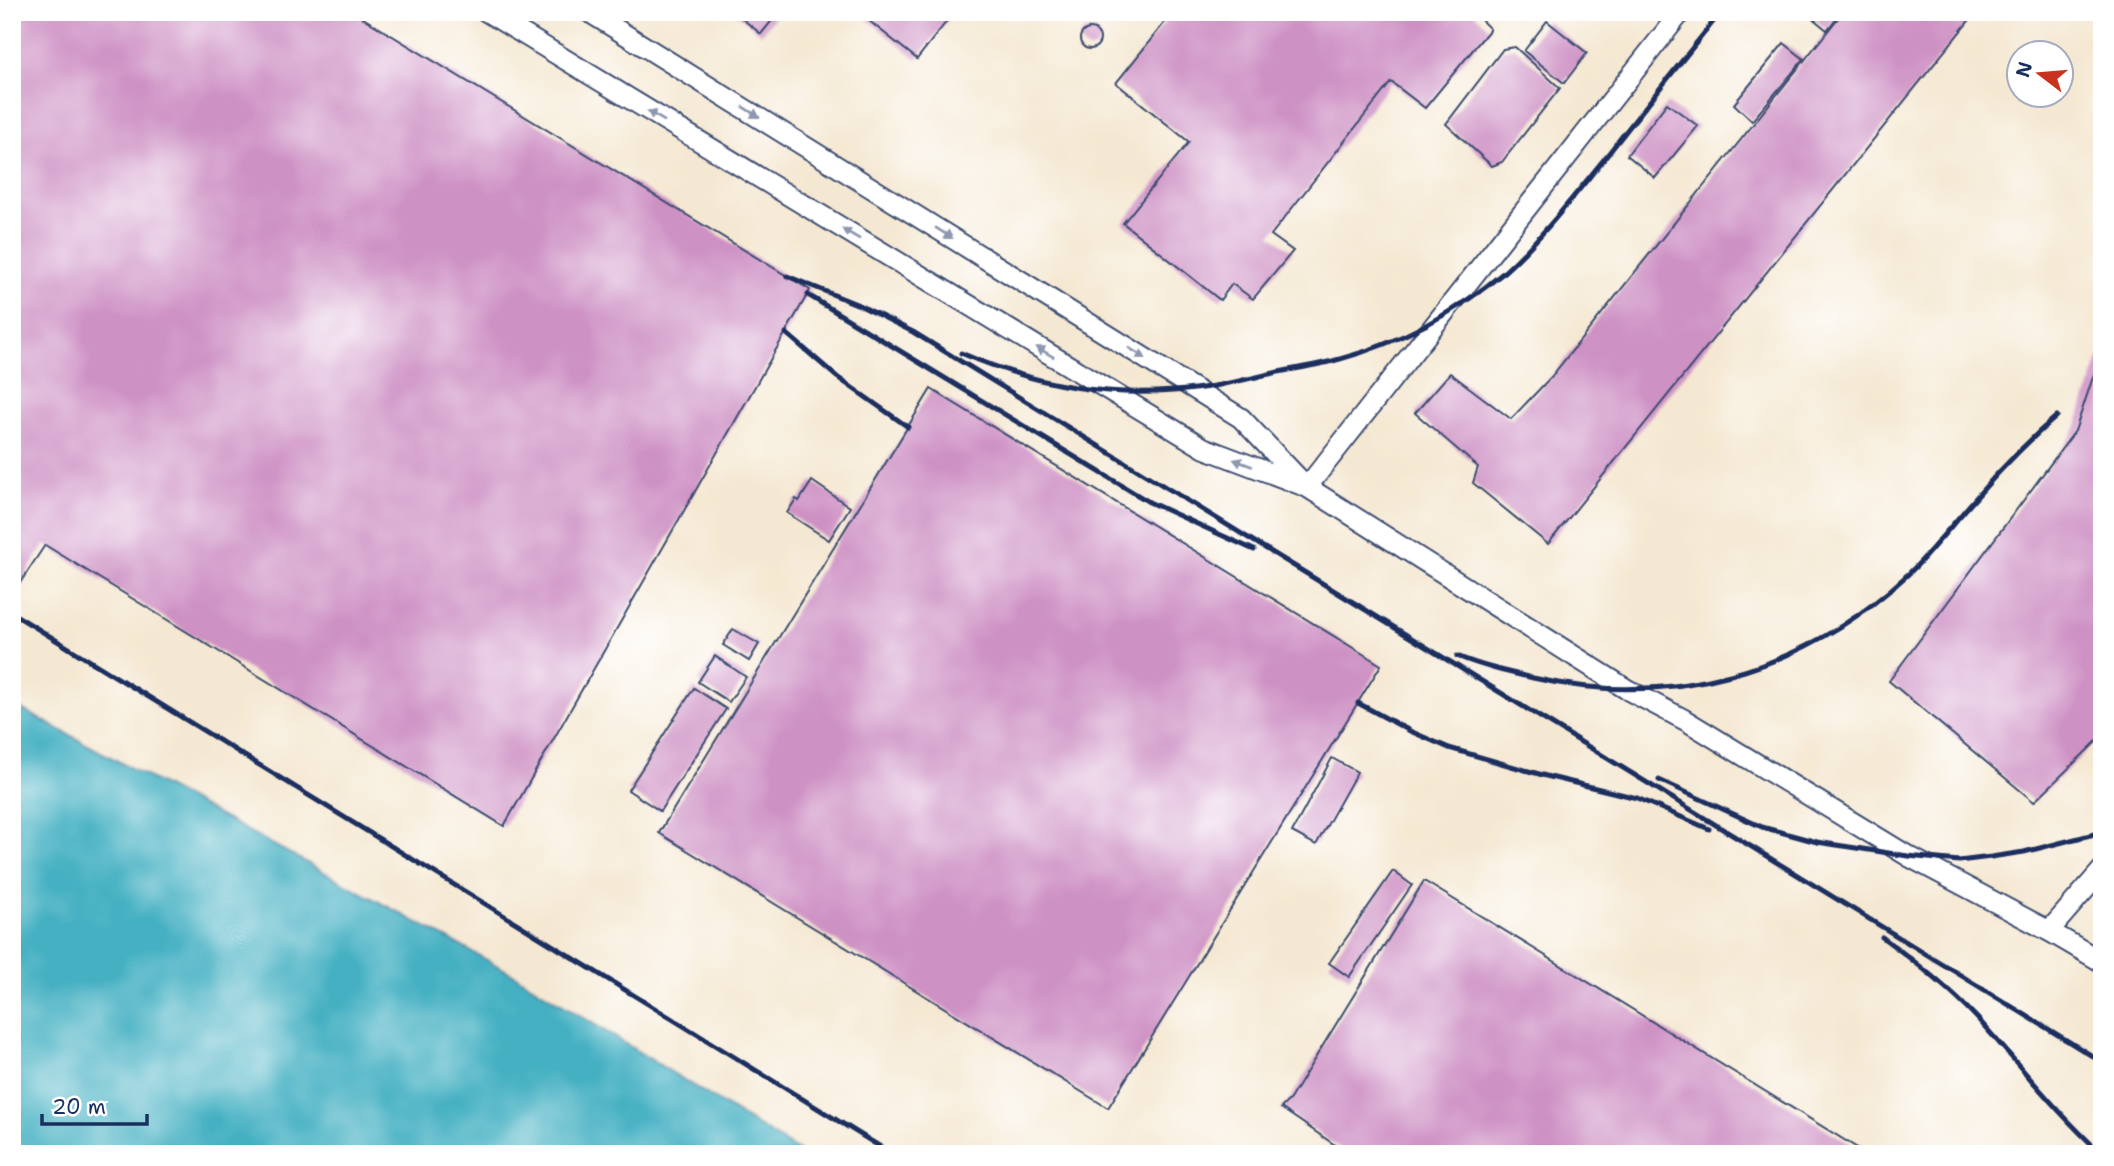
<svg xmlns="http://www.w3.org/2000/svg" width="2114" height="1166" font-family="'Shantell Sans',sans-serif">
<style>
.water{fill:#44b0c2;stroke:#307090;stroke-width:2}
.building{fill:#ce91c4}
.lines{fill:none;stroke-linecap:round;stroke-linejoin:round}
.lane-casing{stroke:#3c4b6f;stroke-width:23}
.lane{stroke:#fff;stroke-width:19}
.rail{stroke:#1b2f5e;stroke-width:5}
.oneway{fill:#8d97ae}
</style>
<rect width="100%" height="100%" fill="#fff"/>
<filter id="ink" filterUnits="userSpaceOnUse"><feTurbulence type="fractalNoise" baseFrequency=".0143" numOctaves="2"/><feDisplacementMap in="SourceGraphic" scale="14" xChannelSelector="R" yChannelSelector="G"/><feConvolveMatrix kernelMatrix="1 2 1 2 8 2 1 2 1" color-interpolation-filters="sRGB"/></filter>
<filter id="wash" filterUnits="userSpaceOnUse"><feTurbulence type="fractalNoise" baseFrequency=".00686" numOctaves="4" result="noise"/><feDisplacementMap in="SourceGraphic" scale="28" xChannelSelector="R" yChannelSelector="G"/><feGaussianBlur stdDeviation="1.57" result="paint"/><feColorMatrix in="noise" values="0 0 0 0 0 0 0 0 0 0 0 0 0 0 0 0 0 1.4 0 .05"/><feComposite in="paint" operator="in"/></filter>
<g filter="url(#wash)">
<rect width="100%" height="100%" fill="#f5e8d2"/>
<!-- water -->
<path class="water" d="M12,704L515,975L803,1154H12Z"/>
<g id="blocks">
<!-- building -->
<g class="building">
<path d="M12,12H353L810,290L504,826L45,545L12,595Z"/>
<path d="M734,12H779L761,34Z"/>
<path d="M858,12H954L917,59Z"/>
<path d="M1173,12H1473L1490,29L1425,108L1391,82L1271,235L1293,251L1253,299L1232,284L1220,300L1123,223L1189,142L1116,83Z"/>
<path d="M1805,12H1841L1827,30Z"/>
<path d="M1843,12H1976L1548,544L1473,483L1478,467L1415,413L1450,373L1511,419L1551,377Z"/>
<path d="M1547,21L1587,53L1564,83L1524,51Z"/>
<circle cx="1090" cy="39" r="10"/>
<path d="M1784,43L1804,59L1752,121L1734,104Z"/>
<path d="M1515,47L1560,88L1502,162L1492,166L1446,124L1503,49Z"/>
<path d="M1667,103L1698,126L1655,178L1627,155Z"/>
<path d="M2102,358V736L2034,802L1889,681L2075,431L2099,359Z"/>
<path d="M931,389L1381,665L1108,1108L659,833Z"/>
<path d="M812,481L850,507L829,540L787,513L796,499L799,501Z"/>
<path d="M733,629L759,644L749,661L723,645Z"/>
<path d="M715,656L746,677L729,702L698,682Z"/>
<path d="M694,688L726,709L660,811L628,790Z"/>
<path d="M1332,758L1357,772L1316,845L1292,832Z"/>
<path d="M1393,871L1412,885L1349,977L1329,963Z"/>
<path d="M1424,881L1867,1154H1348L1281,1108L1290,1099Z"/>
</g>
</g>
</g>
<g filter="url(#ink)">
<use href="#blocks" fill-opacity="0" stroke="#3c4b6f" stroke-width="2"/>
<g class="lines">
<!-- lane casing -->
<g class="lane-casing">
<g id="lane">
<path d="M487,12L1204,448L1307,487L1628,690L1685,720L1908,856L2049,931L2102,962"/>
<path d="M589,12L1241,418L1301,481"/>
<path d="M1307,487L1681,12"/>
<path d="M2049,931L2102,870"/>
</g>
</g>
<!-- lane -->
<use href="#lane" class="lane"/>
<!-- rail -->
<g class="rail">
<path d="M787,276L859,305L913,332L2102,1062"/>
<path d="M808,295L1149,502L1254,550"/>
<path d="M786,333L837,377L908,427"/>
<path d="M961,353C1028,382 1100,397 1173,391C1209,389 1243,380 1278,372C1298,368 1320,365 1340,359C1399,343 1457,312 1503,273C1541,239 1573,197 1605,158C1643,109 1682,61 1721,12"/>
<path d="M12,613L892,1154"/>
<path d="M1457,656C1481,666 1507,672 1533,678C1669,709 1802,672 1905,577C1921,563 1934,546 1948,530C1983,489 2016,451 2057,416"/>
<path d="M1358,703L1410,731L1449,748L1546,776L1637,798L1709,829"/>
<path d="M1659,780L1762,827L1817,842L1908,856L1959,861L1991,857L2024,852L2102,832"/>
<path d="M1882,937C1916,962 1948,987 1977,1018C2018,1063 2056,1112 2102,1154"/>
</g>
</g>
<!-- one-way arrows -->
<defs><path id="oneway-solid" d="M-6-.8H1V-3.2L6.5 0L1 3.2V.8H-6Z" transform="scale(1.75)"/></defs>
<g class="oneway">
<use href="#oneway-solid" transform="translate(751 112) rotate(32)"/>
<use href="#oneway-solid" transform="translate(656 116) rotate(-149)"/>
<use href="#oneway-solid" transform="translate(944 233) rotate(32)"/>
<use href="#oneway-solid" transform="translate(851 234) rotate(-149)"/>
<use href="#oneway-solid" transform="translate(1045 352) rotate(-149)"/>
<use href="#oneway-solid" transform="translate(1137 353) rotate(32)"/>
<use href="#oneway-solid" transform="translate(1243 463) rotate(-159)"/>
</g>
</g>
<!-- margin -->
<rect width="2114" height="1166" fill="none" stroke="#fff" stroke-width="42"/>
<!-- north arrow -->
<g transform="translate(2040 74) rotate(286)"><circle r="33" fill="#ffffff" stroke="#a4acbf" stroke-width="2"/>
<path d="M0-5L12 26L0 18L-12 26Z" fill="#c8321e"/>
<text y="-10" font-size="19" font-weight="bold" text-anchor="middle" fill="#1b2f5e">N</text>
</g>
<!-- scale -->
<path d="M42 1114v10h105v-10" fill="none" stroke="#1b2f5e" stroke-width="3.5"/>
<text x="52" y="1114" font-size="21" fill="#1b2f5e" stroke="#ffffff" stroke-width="5" paint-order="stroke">20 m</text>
</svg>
